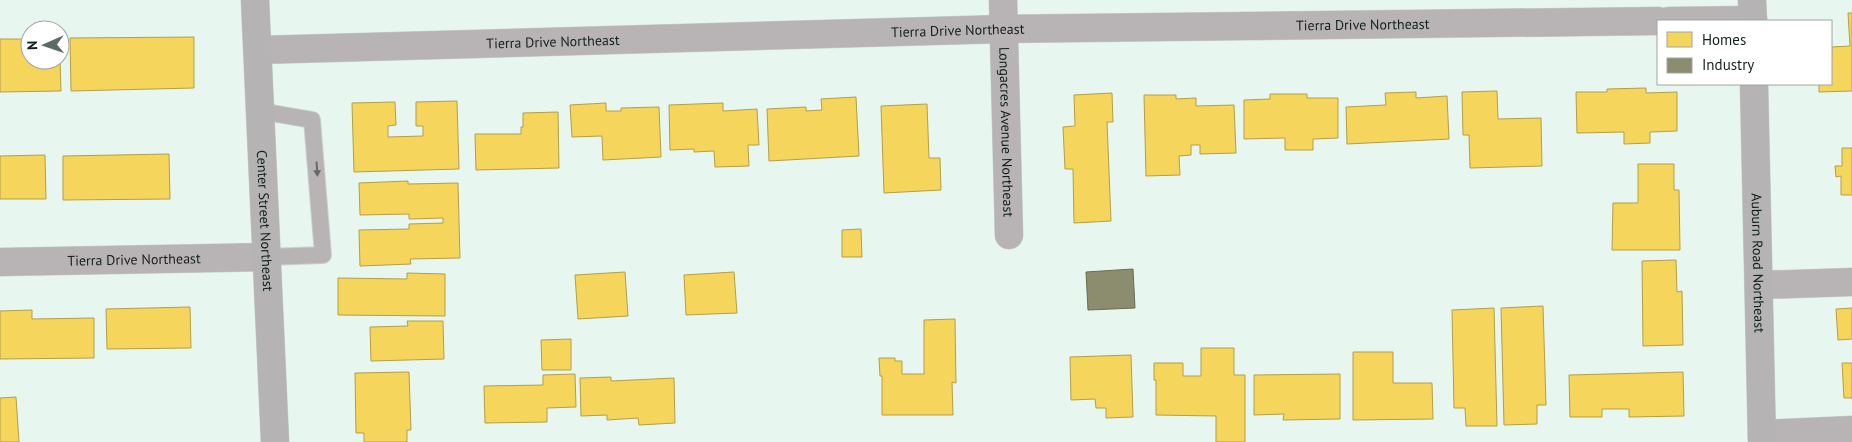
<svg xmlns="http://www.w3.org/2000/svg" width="1852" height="442" font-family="'PT Sans',sans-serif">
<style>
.homes{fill:#f6d55c;stroke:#b29f48}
.industry{fill:#8c8c6e;stroke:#676c55}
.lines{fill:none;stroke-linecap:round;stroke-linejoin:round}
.lane-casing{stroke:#c7d3cd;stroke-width:18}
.street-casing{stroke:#c7d3cd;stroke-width:29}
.secondary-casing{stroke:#c7d3cd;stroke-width:29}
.lane{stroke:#b8b4b5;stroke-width:16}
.street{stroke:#b8b4b5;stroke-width:28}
.secondary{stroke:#b5b3b4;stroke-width:28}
.oneway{fill:#656a68}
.labels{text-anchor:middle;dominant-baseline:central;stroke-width:5;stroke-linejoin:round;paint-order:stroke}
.street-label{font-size:14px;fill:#12201a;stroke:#fff}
</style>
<rect width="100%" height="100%" fill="#e7f7ef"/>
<!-- homes -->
<g class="homes">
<path d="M1848,13H1852V91L1819,92V84H1831L1832,47L1850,46Z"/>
<path d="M194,37V88L71,91L70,38Z"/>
<path d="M0,39H30V60H60V59L61,91L0,92Z"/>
<path d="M1646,88V93L1677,92V131L1650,132V143L1624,144V132L1577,133L1576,92H1607V89Z"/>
<path d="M1497,91L1498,119L1541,118L1542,166L1470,168L1469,135H1463L1462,92Z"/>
<path d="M1416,92V98L1447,96L1449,139L1347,144L1346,107L1386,105L1385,93Z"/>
<path d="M1112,93L1113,122H1107L1111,221L1074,223L1073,169H1065L1063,127L1075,126L1074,95Z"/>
<path d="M1270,94H1307V98H1338V138L1313,139V150H1285V138L1244,139V100L1270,99Z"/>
<path d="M1144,95H1176V99L1196,98V106L1234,105L1236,153L1200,154V145H1191V155L1179,156L1180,175L1146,176Z"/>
<path d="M856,97L859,156L769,161L767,109L806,107V111L822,110L821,99Z"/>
<path d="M457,101L459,169L354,172L352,103L395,102L396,125L388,126V137L423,136V126H416V102Z"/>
<path d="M606,103V111H621V108L659,107L661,157L603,160L602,136L572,137L570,105Z"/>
<path d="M723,103V111L757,109L759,145H748L749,166L715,167L714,151L694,152V149L670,150L669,105Z"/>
<path d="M927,104L929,158H940L941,190L884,193L881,106Z"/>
<path d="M558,112L559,168L476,170L475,134H521V127H523V113Z"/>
<path d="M1842,148H1852V195H1841V176L1836,177L1835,166H1842Z"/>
<path d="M169,154L170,199L63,200V156Z"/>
<path d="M45,155L46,199H0V156Z"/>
<path d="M1638,164H1674V190H1679L1680,250H1612L1613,203H1638Z"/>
<path d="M408,181V184L458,183L460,258L410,259L411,264L360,266L359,230L409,229V224L443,223V218L409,219V214L360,215L359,183Z"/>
<path d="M861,229L862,257H842V230Z"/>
<path d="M1676,260L1677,292L1682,291L1683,345L1643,346L1642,261Z"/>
<path d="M625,272L628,316L578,319L575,275Z"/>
<path d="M734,272L737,313L686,315L684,275Z"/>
<path d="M407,273L445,274V316L338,315V278L407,279Z"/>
<path d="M1543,306L1546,405H1537V424L1504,425L1501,308Z"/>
<path d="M190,307L191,348L107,349L106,309Z"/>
<path d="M1494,308L1497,426H1466L1465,408H1454L1452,310Z"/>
<path d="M1852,308V339L1838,340L1836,309Z"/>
<path d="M32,310V319L94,318V358L0,359V311Z"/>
<path d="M955,319L956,383L952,382L953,415H882V376H880L879,358H895V361H902V374H924V320Z"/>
<path d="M407,321H443L444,359L371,361L370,327L408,326Z"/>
<path d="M571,339V370H542L541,340Z"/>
<path d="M1201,348H1234V375H1245V442H1216V416L1156,415V380H1154V363H1183V376H1201Z"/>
<path d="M1353,352H1393V383H1432L1433,419L1353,420Z"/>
<path d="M1131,355L1133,417L1106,418V408H1096L1095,399L1071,400L1070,357Z"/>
<path d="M1842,363H1852V398H1844Z"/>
<path d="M409,372L411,430H407V442H364V433H356L355,373Z"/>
<path d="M1683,372L1684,416L1629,417V409H1602V417H1570L1569,375Z"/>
<path d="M575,374L576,407L547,408V422L485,423L484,386L543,385V375Z"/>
<path d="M1340,374V419L1283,420L1284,414L1254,415V375Z"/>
<path d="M611,377V381L674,378L675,423L639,425L638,418L607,420V415L581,416L580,378Z"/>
<path d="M16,397L19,442H0V398Z"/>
</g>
<!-- industry -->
<path class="industry" d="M1133,269L1135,308L1088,310L1086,272Z"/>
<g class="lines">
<!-- lane casing -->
<g class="lane-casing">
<path id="lane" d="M260,111L312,120L323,255L267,257"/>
</g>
<!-- street casing -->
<g class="street-casing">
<g id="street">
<path id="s1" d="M1003,0L1009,235"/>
<path d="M1669,21L1753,20"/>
<path id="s2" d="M258,50L1004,29L1658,21"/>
<path id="s3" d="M0,262L267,257"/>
<path d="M1759,285L1852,282"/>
<path d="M1762,434L1852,430"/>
</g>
</g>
<!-- secondary casing -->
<g class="secondary-casing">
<g id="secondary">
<path id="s4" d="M255,0L275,442"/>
<path d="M1752,0L1753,21"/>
<path id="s5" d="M1754,84L1762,442"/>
</g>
</g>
<!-- lane -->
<use href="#lane" class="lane"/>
<!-- street -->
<use href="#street" class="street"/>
<!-- secondary -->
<use href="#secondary" class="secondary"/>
</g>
<!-- one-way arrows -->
<defs><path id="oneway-solid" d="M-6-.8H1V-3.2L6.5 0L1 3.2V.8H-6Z" transform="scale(1.25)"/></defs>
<use class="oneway" href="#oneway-solid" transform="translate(317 169) rotate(86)"/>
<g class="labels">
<!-- street labels -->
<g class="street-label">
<text stroke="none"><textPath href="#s2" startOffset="1105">Tierra Drive Northeast</textPath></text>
<text stroke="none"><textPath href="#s2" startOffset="700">Tierra Drive Northeast</textPath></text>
<text stroke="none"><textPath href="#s2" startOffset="295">Tierra Drive Northeast</textPath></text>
<text stroke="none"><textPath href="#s1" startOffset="132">Longacres Avenue Northeast</textPath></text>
<text stroke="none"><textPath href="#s4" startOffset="221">Center Street Northeast</textPath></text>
<text stroke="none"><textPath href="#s3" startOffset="134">Tierra Drive Northeast</textPath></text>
<text stroke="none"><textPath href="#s5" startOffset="179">Auburn Road Northeast</textPath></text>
</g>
</g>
<!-- legend -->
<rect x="1657" y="20" width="175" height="65" fill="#ffffff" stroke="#a0a6a3"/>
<rect x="1667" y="32" width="25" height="15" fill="#f6d55c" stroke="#a0a6a3"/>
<text x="1702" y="45" font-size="15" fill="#12201a">Homes</text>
<rect x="1667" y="58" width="25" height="15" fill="#8c8c6e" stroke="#a0a6a3"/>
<text x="1702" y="70" font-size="15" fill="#12201a">Industry</text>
<!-- north arrow -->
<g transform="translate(45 45) rotate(268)"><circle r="24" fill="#ffffff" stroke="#a0a6a3"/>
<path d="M0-4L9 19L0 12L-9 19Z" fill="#5d6b65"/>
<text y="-8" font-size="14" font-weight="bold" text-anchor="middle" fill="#12201a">N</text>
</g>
</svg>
